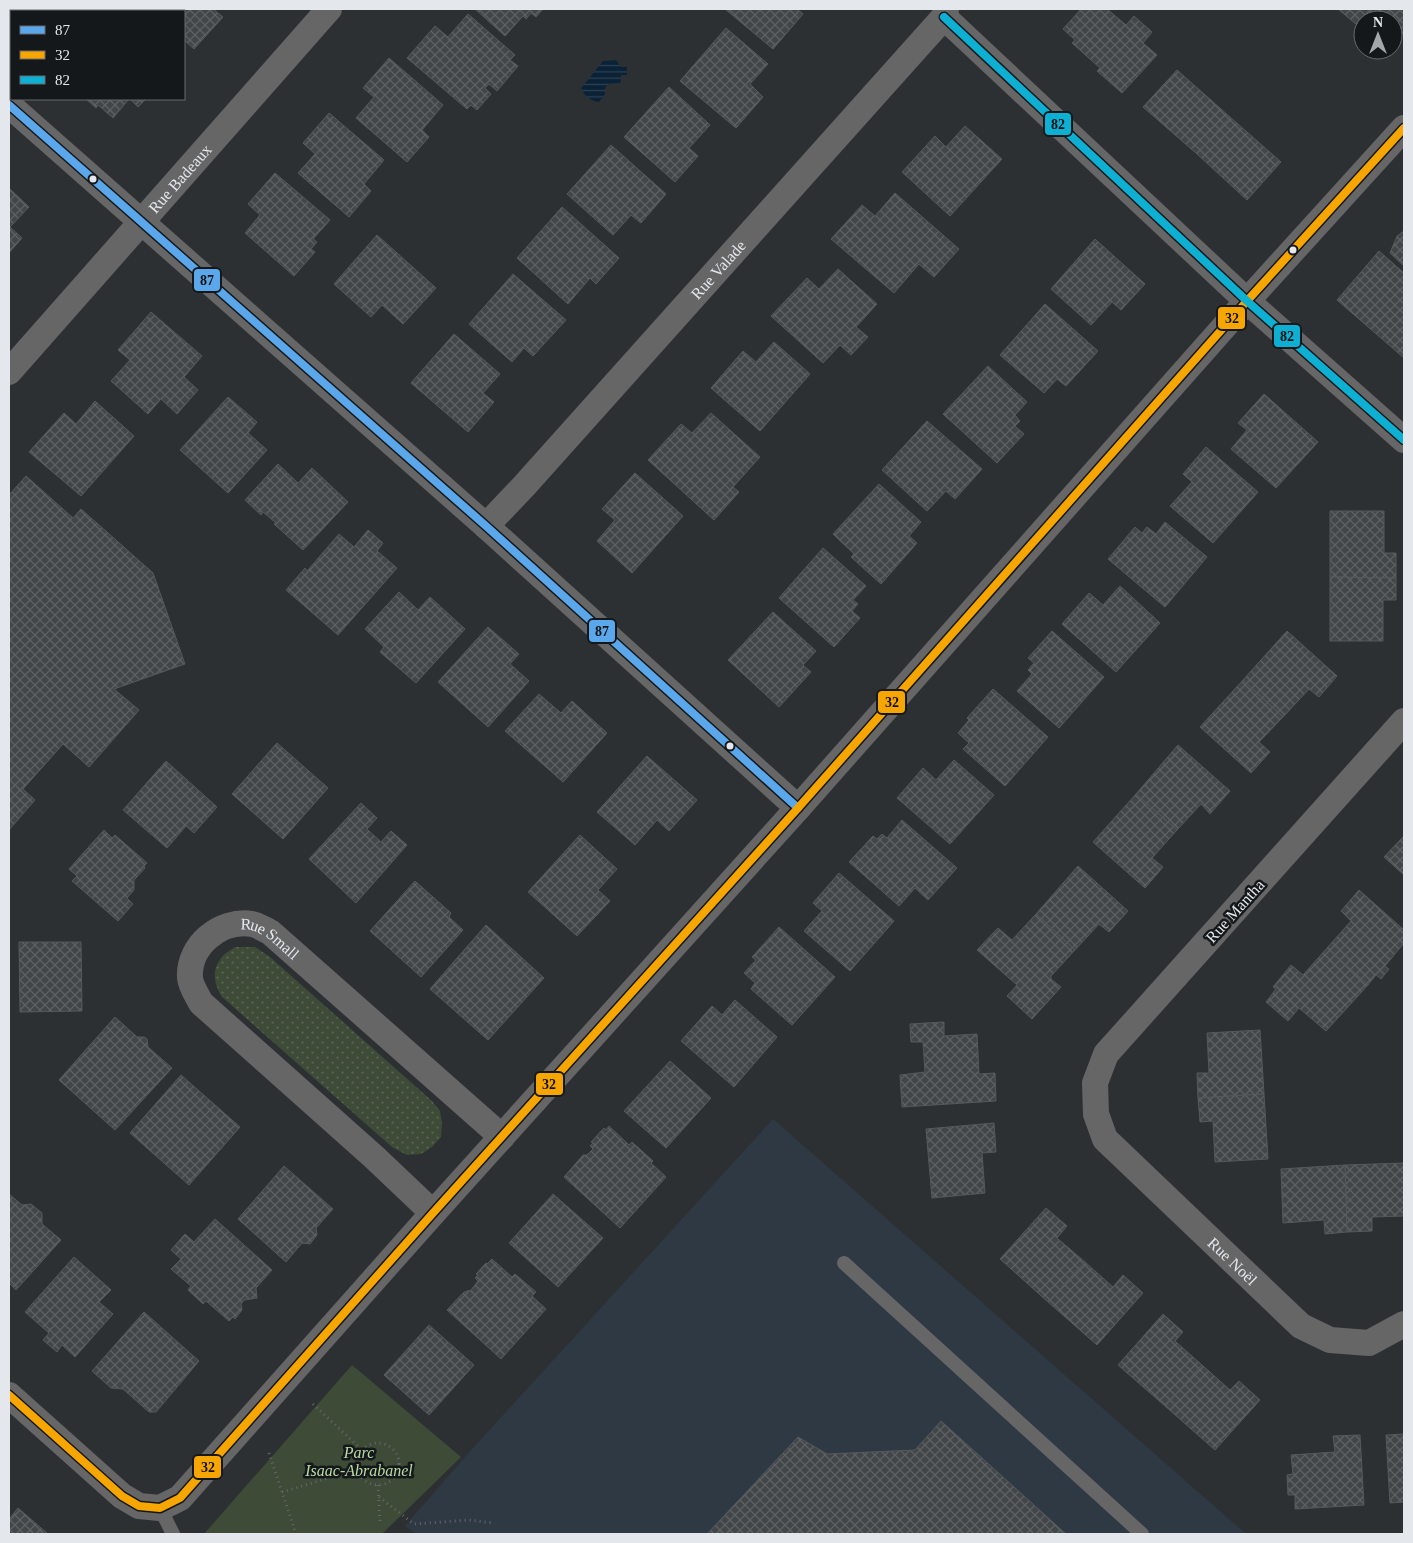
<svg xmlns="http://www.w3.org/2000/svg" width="1413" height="1543" font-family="'Times New Roman',serif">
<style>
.built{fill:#2f3943}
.grass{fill:url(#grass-dots)}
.park{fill:#3e4b37}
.water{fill:url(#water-rules)}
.building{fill:url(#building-cross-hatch);stroke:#56595b}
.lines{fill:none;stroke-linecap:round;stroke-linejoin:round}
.path{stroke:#656669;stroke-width:3;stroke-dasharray:1 4;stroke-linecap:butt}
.lane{stroke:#666667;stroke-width:14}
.street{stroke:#666667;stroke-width:26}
.bus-1-casing{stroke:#15181a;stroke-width:11}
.bus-2-casing{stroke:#15181a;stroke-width:11}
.bus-3-casing{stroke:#15181a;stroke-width:11}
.bus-1{stroke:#5aa8eb;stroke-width:8}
.bus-2{stroke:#f7a600;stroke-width:8}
.bus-3{stroke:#0dafd3;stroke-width:8}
.bus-dot{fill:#e4e8ec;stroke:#15181a;stroke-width:2}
.labels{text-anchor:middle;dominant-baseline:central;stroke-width:5;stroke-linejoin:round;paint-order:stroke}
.street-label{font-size:16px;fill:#e4e8ec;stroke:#15181a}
.park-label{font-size:16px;font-style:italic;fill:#b9daa3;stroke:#15181a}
.line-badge{stroke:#15181a;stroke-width:2}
.pale-badge-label{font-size:14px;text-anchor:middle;font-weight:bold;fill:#111}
</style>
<defs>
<pattern id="grass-dots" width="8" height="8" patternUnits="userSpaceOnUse" patternTransform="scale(1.25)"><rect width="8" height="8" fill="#3e4b37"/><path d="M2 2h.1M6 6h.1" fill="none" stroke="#5a6554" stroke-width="1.8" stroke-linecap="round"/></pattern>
<pattern id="water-rules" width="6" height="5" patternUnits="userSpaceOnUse" patternTransform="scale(1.25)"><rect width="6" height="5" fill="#0a2136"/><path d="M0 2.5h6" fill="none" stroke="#2e4153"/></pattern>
<pattern id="building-cross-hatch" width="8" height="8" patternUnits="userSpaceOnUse" patternTransform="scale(1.25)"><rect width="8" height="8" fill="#424649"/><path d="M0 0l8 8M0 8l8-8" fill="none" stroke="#5d6163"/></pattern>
</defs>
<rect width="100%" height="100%" fill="#2d3033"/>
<!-- built -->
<path class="built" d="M773,1119L1246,1534H417L405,1526L465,1457Z"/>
<!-- grass -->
<path class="grass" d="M235,947H255L270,957L432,1101L440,1111L442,1123L441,1137L432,1147L421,1154L407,1155L392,1147L222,997C214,984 211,970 222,957C225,953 231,950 235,947Z"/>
<!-- park -->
<path class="park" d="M352,1365L461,1457L382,1534H204Z"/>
<!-- water -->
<path class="water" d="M616,60L621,67H627V75H621V82L619,83L608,84L605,88V94L599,102C591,101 584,96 581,88L583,86L603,61Z"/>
<!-- building -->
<g class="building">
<path d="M116,9H213L223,17L194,49L184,40V11H118Z"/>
<path d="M475,9H543L536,17L531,13L526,19L523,16L505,36Z"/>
<path d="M725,9H797L803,14L773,49Z"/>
<path d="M1081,9H1107L1126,25L1134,16L1152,32L1143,43L1157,55L1122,93L1097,71L1100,68L1072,43L1075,40L1063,29Z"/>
<path d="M1338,9H1404V32L1393,45V20H1363V30Z"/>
<path d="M468,14L515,55L510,60L518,66L497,91L489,84L485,88L491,94L477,110L471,105L467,109L407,58L435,26L448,37Z"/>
<path d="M726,28L768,64L750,84L763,97L736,128L680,81Z"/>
<path d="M389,58L443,105L422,130L429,137L407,162L356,118L374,97L363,88Z"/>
<path d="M1177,70L1230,117L1197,154L1143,107Z"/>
<path d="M669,87L710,125L689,148L698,156L675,182L624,137Z"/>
<path d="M86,99H129L113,118L98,105L96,108Z"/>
<path d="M130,99H146L138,107Z"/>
<path d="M329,113L384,160L364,184L371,191L349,217L298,173L315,154L303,143Z"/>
<path d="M1230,117L1281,162L1247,200L1197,154Z"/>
<path d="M965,126L1002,159L950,216L902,172L935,136L946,147Z"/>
<path d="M611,145L666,194L641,223L631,215L613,235L567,194Z"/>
<path d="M275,173L330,220L313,239L317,242L311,249L315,252L294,276L245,233L260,215L248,204Z"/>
<path d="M9,188L29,207L10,227L22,238L9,253Z"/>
<path d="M895,193L959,249L934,277L919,264L894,293L831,239L862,205L875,216Z"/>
<path d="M562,207L619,258L596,284L590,278L568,304L517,258Z"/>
<path d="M1404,231V266L1390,253L1397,236Z"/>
<path d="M377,235L436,288L403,324L382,305L371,317L334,284Z"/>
<path d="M1095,239L1145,284L1121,310L1112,302L1091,325L1051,289Z"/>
<path d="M1379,251L1404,273V358L1337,300Z"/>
<path d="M838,269L877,304L856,327L868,337L851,355L840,345L823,363L771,316L807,278L819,289Z"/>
<path d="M513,274L566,320L533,356L524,348L512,362L469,324Z"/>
<path d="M1045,304L1098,351L1066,386L1057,379L1044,393L1000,355Z"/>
<path d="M151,312L202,356L184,377L198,390L177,414L161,399L148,414L111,381L130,360L118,350Z"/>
<path d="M454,334L500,374L483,393L494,402L468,432L411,383Z"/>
<path d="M774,342L810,374L760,431L711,388L743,351L756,362Z"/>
<path d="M988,366L1027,402L1015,415L1020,421L1015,426L1024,434L997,463L943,414Z"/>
<path d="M1264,394L1318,442L1276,488L1231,449L1247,430L1238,423Z"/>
<path d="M228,397L257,422L248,433L267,450L228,493L180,450Z"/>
<path d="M95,401L134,436L81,496L29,452L64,413L76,424Z"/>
<path d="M711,413L760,457L733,487L739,492L714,520L648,460L681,424L692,433Z"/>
<path d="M927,421L982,469L955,499L946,491L927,511L882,470Z"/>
<path d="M1206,447L1258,492L1213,543L1170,506L1192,482L1183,474Z"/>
<path d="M278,464L298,483L312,468L348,502L303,550L274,524L276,523L263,512L261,515L245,500Z"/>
<path d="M635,473L683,516L632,573L597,541L615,520L602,509Z"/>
<path d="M26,476L73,518L81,509L153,573L185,664L114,689L139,710L89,767L63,744L23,789L35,800L9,830V495Z"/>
<path d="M879,484L921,522L909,536L917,543L881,584L851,557L854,554L833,534Z"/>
<path d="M1330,511H1384V553H1396V578L1330,577Z"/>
<path d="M1165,522L1207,557L1165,607L1108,559L1135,527L1142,533L1147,527L1156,534Z"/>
<path d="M368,530L383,543L377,551L397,568L338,635L286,590L305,568L307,571L339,534L354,547Z"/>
<path d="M823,548L866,586L853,600L858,604L852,611L860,618L834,647L779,598Z"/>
<path d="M1330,577L1396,578V600H1383V641H1330Z"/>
<path d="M1120,586L1160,623L1116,672L1062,624L1089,593L1103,605Z"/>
<path d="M399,592L418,610L430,597L465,629L416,683L380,652L384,647L365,629Z"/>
<path d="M773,612L816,651L803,665L811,672L779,707L728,660Z"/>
<path d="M488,627L519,654L510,664L529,681L488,727L438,682Z"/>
<path d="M1052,631L1104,677L1059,728L1017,691L1032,674L1028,670L1034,663L1028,658Z"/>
<path d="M1287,631L1337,676L1319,697L1309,689L1283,717L1243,680Z"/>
<path d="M1243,680L1283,717L1259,742L1270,752L1251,773L1200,727Z"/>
<path d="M993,689L1048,737L1005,786L963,749L969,743L958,733L969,720L967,718Z"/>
<path d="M539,694L561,713L572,701L607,733L563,782L505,731Z"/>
<path d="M277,743L328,788L283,839L232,794Z"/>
<path d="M1178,745L1230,791L1210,814L1201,804L1177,830L1136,794Z"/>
<path d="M647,756L697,800L669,831L657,820L635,845L597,812Z"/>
<path d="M954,760L994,795L950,844L897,798L923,768L936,780Z"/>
<path d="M166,761L217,807L194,833L186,826L167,848L123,810Z"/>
<path d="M1136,794L1177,830L1152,858L1163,867L1145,888L1093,842Z"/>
<path d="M361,803L377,818L367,829L381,842L391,831L407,845L356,903L309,859Z"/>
<path d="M902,820L957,868L928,900L915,888L899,906L849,862L873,836L877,839L882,834L887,838Z"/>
<path d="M104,830L112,838L115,835L147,863L144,866L145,868L134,880V890L127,898L133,904L118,921L72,881L77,876L69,869Z"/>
<path d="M580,835L617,869L598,890L610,901L577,936L528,892Z"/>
<path d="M1403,837L1404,838V875L1384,857Z"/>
<path d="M1078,866L1128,911L1109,932L1099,924L1075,950L1036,914Z"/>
<path d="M839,873L894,921L850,971L804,931L822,911L813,903Z"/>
<path d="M415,881L451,913L449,917L463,930L421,977L370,931Z"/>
<path d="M1359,890L1404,930V943L1385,966L1389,969L1381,979L1376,975L1368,985L1327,948L1351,921L1341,911Z"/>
<path d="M1036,914L1075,950L1051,976V979L1061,987L1032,1019L1007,996L1017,985L977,950L998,928L1012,940Z"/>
<path d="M486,925L544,978L488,1040L430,989Z"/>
<path d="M779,927L835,977L792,1025L751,989L755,983L744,973L756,960L752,957Z"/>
<path d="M19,942H81L82,1011L20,1012Z"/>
<path d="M1327,948L1368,985L1326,1031L1299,1008L1288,1021L1266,1002L1276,989L1273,987L1291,965L1303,975Z"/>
<path d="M735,1000L777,1037L734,1087L681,1041L712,1006L722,1015Z"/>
<path d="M115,1017L137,1037H144L147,1039L148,1047L172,1068L115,1130L59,1080Z"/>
<path d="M944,1022V1036L977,1034L979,1074L995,1073L996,1101L902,1107L900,1075L925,1072L923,1042H911L910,1024Z"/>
<path d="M1260,1030L1264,1094L1198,1098L1197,1073H1209L1207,1033Z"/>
<path d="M670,1061L711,1098L666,1148L624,1111Z"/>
<path d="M181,1075L240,1127L189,1185L130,1133Z"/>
<path d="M1264,1094L1268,1159L1215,1162L1213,1121L1200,1122L1198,1098Z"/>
<path d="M994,1123L996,1152L982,1153L985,1193L932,1198L926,1129Z"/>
<path d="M609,1126L629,1145L632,1142L653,1161L651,1163L666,1177L620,1228L564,1177L583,1155H587L593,1149L590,1146L593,1143L591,1142L604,1128L606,1130Z"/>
<path d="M1404,1163V1216L1372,1217V1231L1347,1232L1345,1165Z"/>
<path d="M1345,1165L1347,1232L1325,1234L1324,1220L1283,1223L1281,1169Z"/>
<path d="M284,1166L333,1209L316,1228L317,1235L310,1244L302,1243L286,1262L238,1219Z"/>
<path d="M9,1194L22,1205L31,1204L42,1213V1224L61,1240L16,1290L9,1283Z"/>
<path d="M553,1194L603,1238L558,1287L509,1243Z"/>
<path d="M1046,1208L1067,1226L1057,1238L1085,1262L1048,1302L1000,1259Z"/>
<path d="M215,1219L272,1270L256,1288L257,1298L244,1300L241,1304L242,1310L235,1319L233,1317L229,1321L206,1301L203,1304L188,1290L191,1286L171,1269L181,1259L171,1250L185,1234L194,1242Z"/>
<path d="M74,1257L111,1290L99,1302L113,1314L75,1357L62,1345L57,1352L43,1340L49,1333L25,1312Z"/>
<path d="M492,1259L512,1277L515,1274L536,1292L532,1296L546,1309L501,1359L447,1310L464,1292L471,1290L478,1281L475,1278L478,1275L476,1274L486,1263L487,1264Z"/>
<path d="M1085,1262L1113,1287L1123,1275L1143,1293L1097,1345L1048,1302Z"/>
<path d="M144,1312L199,1361L156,1412H149L123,1389L111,1388L92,1371Z"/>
<path d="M1163,1314L1183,1332L1175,1341L1202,1365L1165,1406L1118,1365Z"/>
<path d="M429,1325L474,1365L429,1415L384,1375Z"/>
<path d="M1202,1365L1230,1390L1239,1381L1260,1400L1215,1450L1165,1406Z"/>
<path d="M941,1421L1066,1534H707L798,1437L827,1454L915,1450Z"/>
<path d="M1404,1434V1502L1390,1503L1386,1435Z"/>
<path d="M1360,1435L1364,1505L1295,1509V1495H1288L1287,1475L1293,1474L1291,1455L1335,1452L1333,1436Z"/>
<path d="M18,1508L48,1534H9V1519Z"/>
</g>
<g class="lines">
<!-- path -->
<g class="path">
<path d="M313,1404L362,1450"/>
<circle cx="378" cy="1464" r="21"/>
<path d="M269,1453L296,1534"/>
<path d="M378,1485L380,1523"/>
<path d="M282,1492L358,1469"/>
<path d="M379,1497L414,1524L469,1520L493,1523"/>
</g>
<!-- lane -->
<g class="lane">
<path d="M844,1263L1142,1534"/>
<path d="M160,1508L173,1534"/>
</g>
<!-- street -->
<g class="street">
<path d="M944,17L1247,301L1404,440"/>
<path d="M9,105L486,526L798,808"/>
<path id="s1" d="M9,372L329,9"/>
<path id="s2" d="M486,526L524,486L944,17L946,9"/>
<path id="s3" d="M1404,721L1106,1054L1095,1083L1096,1114L1105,1139L1301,1326L1330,1340L1369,1343L1404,1324"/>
<path id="s4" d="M433,1213L374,1157L201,1003C197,995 191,987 190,978C188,945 221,919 252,924C258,925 265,930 270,932L502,1137"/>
<path d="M9,1395L122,1496L139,1506L160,1508L180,1498L433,1213L798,808L1247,301L1404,128"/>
</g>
<!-- bus-1 casing -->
<g class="bus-1-casing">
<path id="bus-1" d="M9,105L486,526L798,808"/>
</g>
<!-- bus-2 casing -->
<g class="bus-2-casing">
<path id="bus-2" d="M9,1395L122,1496L139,1506L160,1508L180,1498L433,1213L798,808L1247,301L1404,128"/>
</g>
<!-- bus-3 casing -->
<g class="bus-3-casing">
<path id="bus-3" d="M944,17L1247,301L1404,440"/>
</g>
<!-- bus-1 -->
<use href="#bus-1" class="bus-1"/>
<!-- bus-2 -->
<use href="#bus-2" class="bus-2"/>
<!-- bus-3 -->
<use href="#bus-3" class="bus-3"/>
</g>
<!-- markers -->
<g class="bus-dot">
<circle cx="93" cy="179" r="4.5"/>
<circle cx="1293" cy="250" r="4.5"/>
<circle cx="730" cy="746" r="4.5"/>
</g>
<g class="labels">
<!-- street labels -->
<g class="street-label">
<text stroke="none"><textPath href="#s1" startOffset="258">Rue Badeaux</textPath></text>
<text stroke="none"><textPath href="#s2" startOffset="346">Rue Valade</textPath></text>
<text transform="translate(1235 911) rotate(-48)">Rue Mantha</text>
<text stroke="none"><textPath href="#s4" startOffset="456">Rue Small</textPath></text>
<text stroke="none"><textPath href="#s3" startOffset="712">Rue Noël</textPath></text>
</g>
<!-- park labels -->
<g class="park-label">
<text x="359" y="1452">Parc<tspan x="359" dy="18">Isaac-Abrabanel</tspan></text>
</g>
</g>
<g class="line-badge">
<rect x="1044" y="112" width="28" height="24" rx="5" fill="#0dafd3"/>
<rect x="193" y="268" width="28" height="24" rx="5" fill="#5aa8eb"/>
<rect x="1217" y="306" width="29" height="24" rx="5" fill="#f7a600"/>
<rect x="1273" y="324" width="28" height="24" rx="5" fill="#0dafd3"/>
<rect x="588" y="619" width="28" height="24" rx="5" fill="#5aa8eb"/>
<rect x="877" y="690" width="29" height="24" rx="5" fill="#f7a600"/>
<rect x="535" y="1072" width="29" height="24" rx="5" fill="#f7a600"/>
<rect x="193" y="1455" width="29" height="24" rx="5" fill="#f7a600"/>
</g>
<g class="pale-badge-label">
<text x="1058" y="129">82</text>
<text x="207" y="285">87</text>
<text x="1232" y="323">32</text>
<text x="1287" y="341">82</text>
<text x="602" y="636">87</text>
<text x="892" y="707">32</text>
<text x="549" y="1089">32</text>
<text x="208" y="1472">32</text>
</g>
<!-- border -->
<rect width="1413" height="1543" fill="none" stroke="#e4e8ec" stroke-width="20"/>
<!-- legend -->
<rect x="10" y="10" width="175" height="90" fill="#15181a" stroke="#686b6e"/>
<rect x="20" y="26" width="25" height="8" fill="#5aa8eb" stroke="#686b6e"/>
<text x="55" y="35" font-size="15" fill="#e4e8ec">87</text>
<rect x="20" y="51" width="25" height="8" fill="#f7a600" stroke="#686b6e"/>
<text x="55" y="60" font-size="15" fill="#e4e8ec">32</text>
<rect x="20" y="76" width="25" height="8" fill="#0dafd3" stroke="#686b6e"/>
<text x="55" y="85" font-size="15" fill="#e4e8ec">82</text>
<!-- north arrow -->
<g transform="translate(1378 35)"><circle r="24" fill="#15181a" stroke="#686b6e"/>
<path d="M0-4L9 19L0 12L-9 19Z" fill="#a4a8ab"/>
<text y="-8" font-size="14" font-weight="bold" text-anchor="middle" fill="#e4e8ec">N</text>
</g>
</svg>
